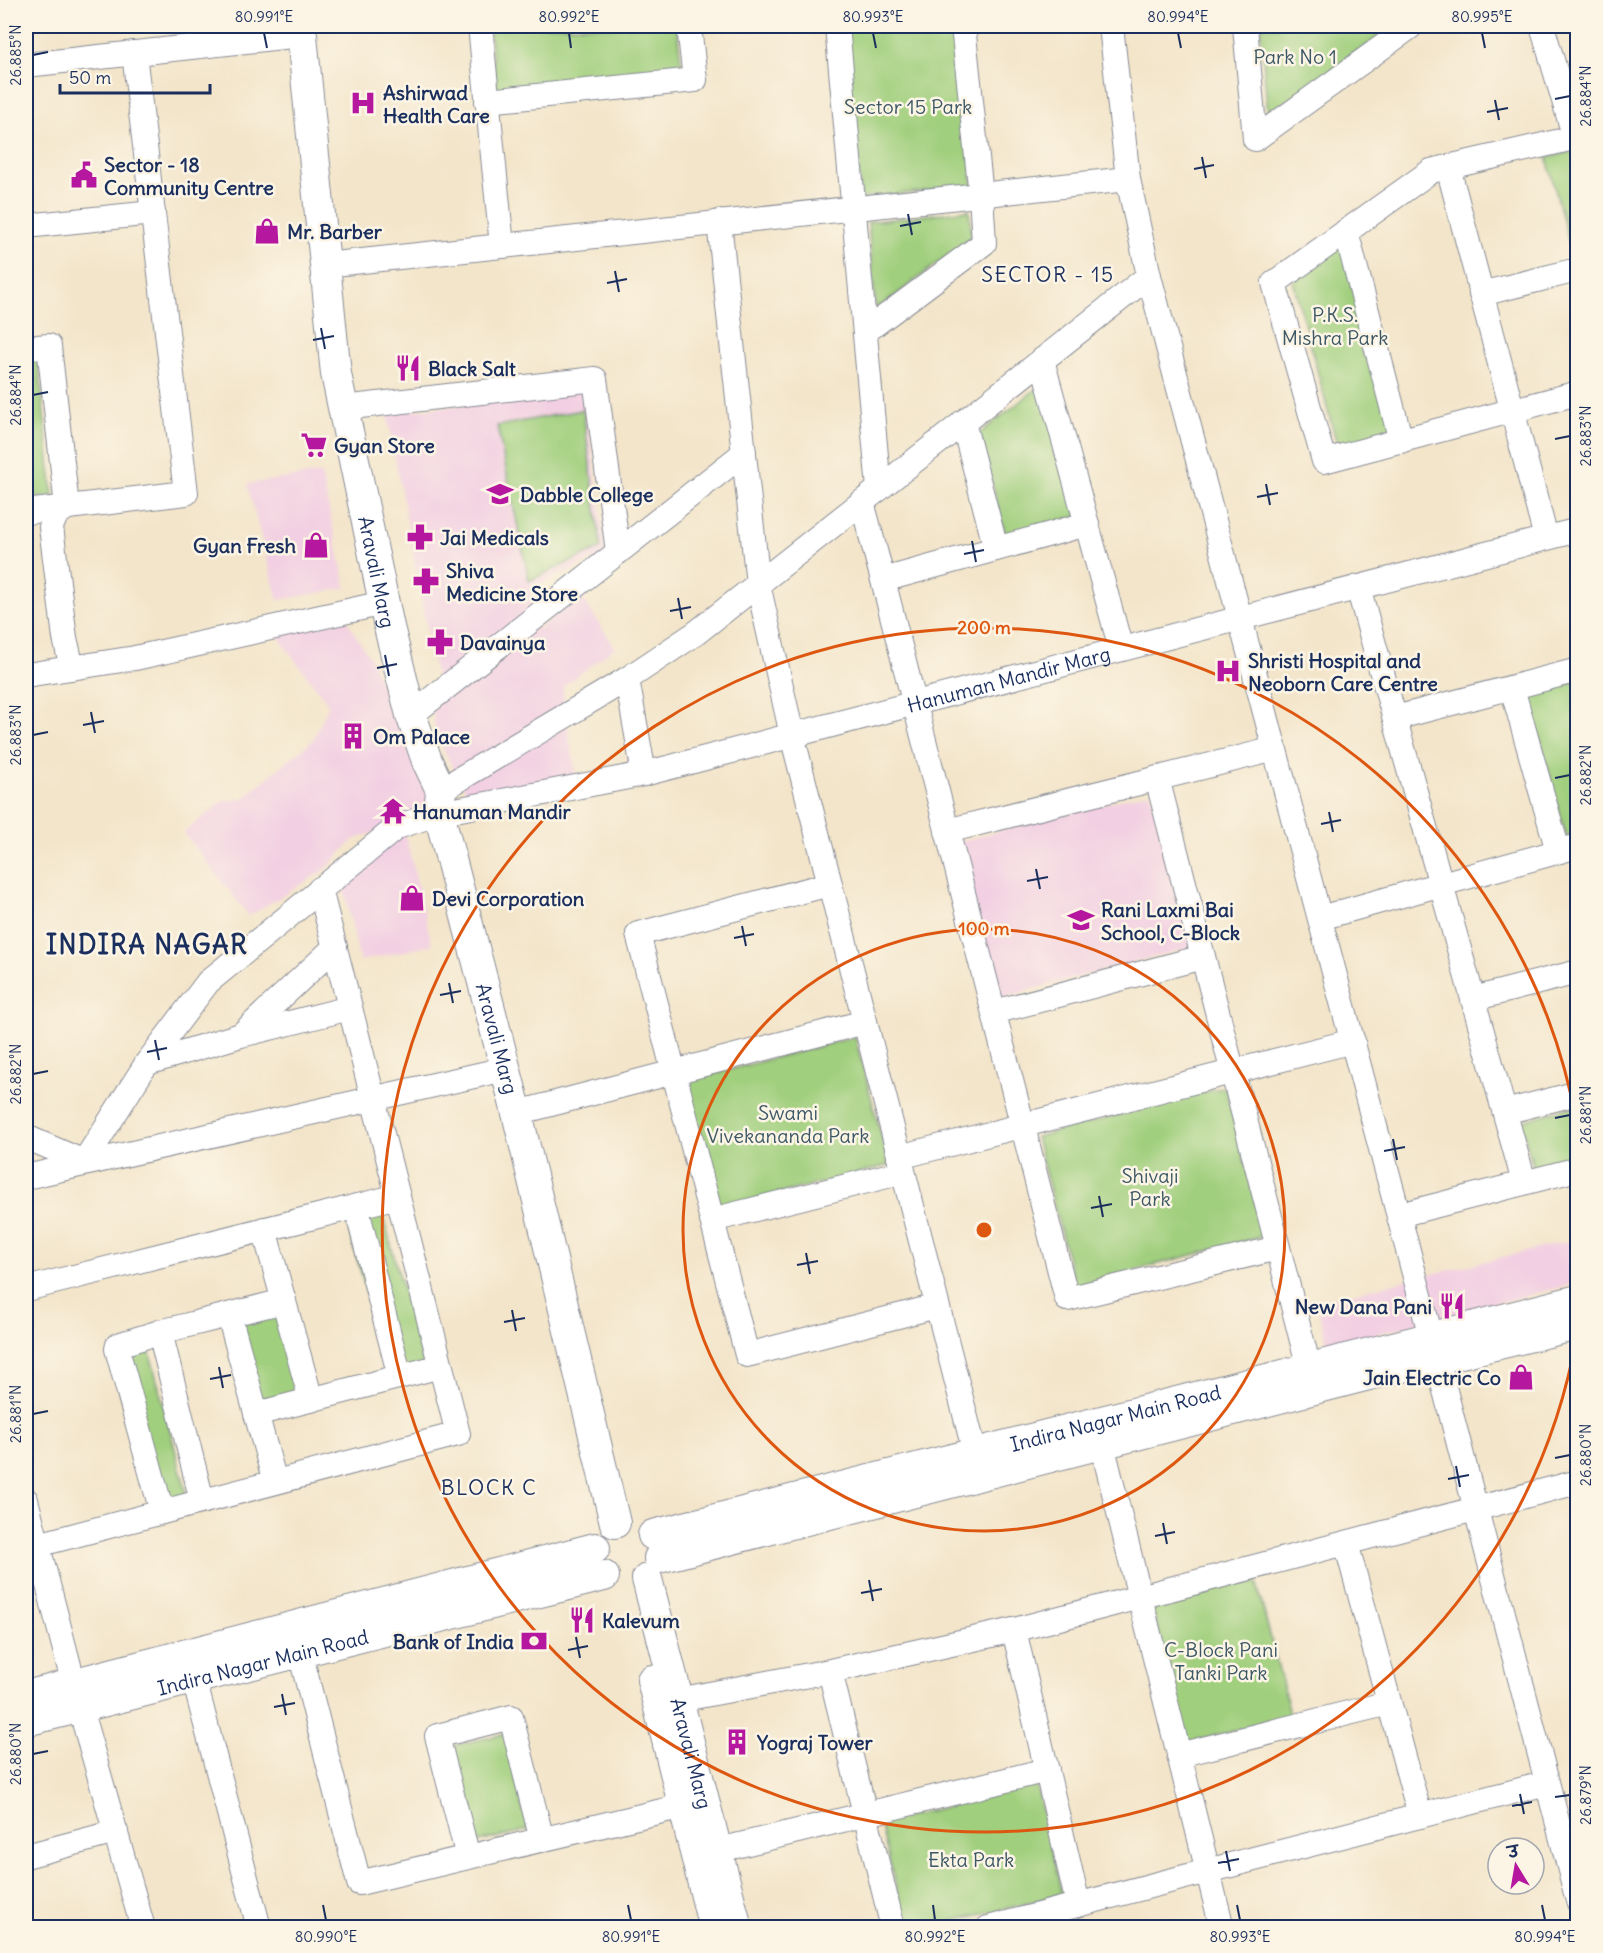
<svg xmlns="http://www.w3.org/2000/svg" width="1603" height="1953" font-family="Delius,'Playpen Sans Deva',sans-serif">
<style>
.built{fill:#f2cfe2}
.green{fill:#a0cf7d;stroke:#5e7f6e;stroke-width:1.5}
.lines{fill:none;stroke-linecap:round;stroke-linejoin:round}
.minor-casing{stroke:#878a94;stroke-width:26}
.tertiary-casing{stroke:#878a94;stroke-width:32}
.minor{stroke:#fff;stroke-width:24}
.tertiary{stroke:#fff;stroke-width:30}
.ticks{fill:none;stroke:#1b2f5e;stroke-width:2}
.ring{fill:none;stroke:#de5710;stroke-width:3}
.labels{text-anchor:middle;dominant-baseline:central;stroke-width:5;stroke-linejoin:round;paint-order:stroke}
.park-label{font-size:20px;fill:#3c5766;stroke:#fcf5e5}
.poi-label{font-size:20px;font-weight:bold;fill:#1b2f5e;stroke:#fcf5e5;text-anchor:start}
.street-label{font-size:20px;fill:#1b2f5e;stroke:#fcf5e5}
.neighbourhood-label{font-size:21px;letter-spacing:1.5px;fill:#1b2f5e;stroke:#fcf5e5}
.district-label{font-size:26px;font-weight:bold;letter-spacing:1.5px;fill:#1b2f5e;stroke:#fcf5e5}
.centre{fill:#de5710;stroke:#fcf5e5;stroke-width:3}
.ring-label{font-size:18px;text-anchor:middle;font-weight:bold;fill:#de5710;stroke:#fcf5e5;stroke-width:5;stroke-linejoin:round;paint-order:stroke}
.neatline{fill:none;stroke:#1b2f5e;stroke-width:2}
.ticks-label{font-size:15px;text-anchor:middle;fill:#1b2f5e}
</style>
<rect width="100%" height="100%" fill="#fcf5e5"/>
<filter id="ink" filterUnits="userSpaceOnUse"><feTurbulence type="fractalNoise" baseFrequency=".0167" numOctaves="2"/><feDisplacementMap in="SourceGraphic" scale="12" xChannelSelector="R" yChannelSelector="G"/><feConvolveMatrix kernelMatrix="1 2 1 2 8 2 1 2 1" color-interpolation-filters="sRGB"/></filter>
<filter id="wash" filterUnits="userSpaceOnUse"><feTurbulence type="fractalNoise" baseFrequency=".008" numOctaves="4" result="noise"/><feDisplacementMap in="SourceGraphic" scale="24" xChannelSelector="R" yChannelSelector="G"/><feGaussianBlur stdDeviation="1.35" result="paint"/><feColorMatrix in="noise" values="0 0 0 0 0 0 0 0 0 0 0 0 0 0 0 0 0 1.4 0 .05"/><feComposite in="paint" operator="in"/></filter>
<g filter="url(#wash)">
<rect width="100%" height="100%" fill="#f3e5ca"/>
<!-- built -->
<g class="built">
<path d="M584,390L606,553L531,589L537,630L580,595L615,647L563,687L565,712L576,774L475,804L460,782L435,733L433,710L437,683L387,414Z"/>
<path d="M321,473L346,588L278,600L247,484Z"/>
<path d="M346,619L371,660L410,755L436,800L381,830L353,840L325,870L249,916L184,833L223,801L242,799L313,740L329,705L276,634Z"/>
<path d="M1150,792L1191,947L999,998L958,842Z"/>
<path d="M404,829L432,945L360,961L341,877Z"/>
<path d="M1577,1239V1283L1328,1346L1316,1302Z"/>
</g>
<!-- green -->
<g class="green">
<path d="M489,26H677L682,71L496,90Z"/>
<path d="M844,26H957L973,186L861,198Z"/>
<path d="M1260,26H1394L1268,115Z"/>
<path d="M1577,150V254L1572,255L1547,158Z"/>
<path d="M969,210L972,237L876,310L868,222Z"/>
<path d="M1344,245L1393,431L1338,448L1293,281Z"/>
<path d="M38,358L53,496L26,499V359Z"/>
<path d="M1045,382L1078,516L1005,534L980,433Z"/>
<path d="M583,410L601,548L529,581L497,426Z"/>
<path d="M1577,681V833L1566,836L1528,694Z"/>
<path d="M855,1037L889,1165L720,1209L686,1081Z"/>
<path d="M1225,1087L1264,1236L1075,1286L1036,1137Z"/>
<path d="M1577,1105V1159L1534,1170L1521,1121Z"/>
<path d="M381,1209L425,1369L390,1378L346,1219Z"/>
<path d="M281,1311L304,1399L256,1412L231,1324Z"/>
<path d="M148,1346L189,1503L153,1512L111,1356Z"/>
<path d="M1255,1577L1291,1717L1186,1743L1151,1604Z"/>
<path d="M505,1734L528,1830L474,1843L451,1746Z"/>
<path d="M1036,1785L1062,1895L927,1927H906L880,1823Z"/>
</g>
</g>
<g filter="url(#ink)">
<g class="lines">
<!-- minor casing -->
<g class="minor-casing">
<g id="minor">
<path d="M480,26L502,246"/>
<path d="M837,26L879,489"/>
<path d="M1111,26L1128,179L1149,276L1431,1337L1578,1901"/>
<path d="M1245,26L1255,139L1410,27L1409,26"/>
<path d="M1542,26L1575,138"/>
<path d="M26,65L301,35"/>
<path d="M487,101L695,80L689,26"/>
<path d="M1578,137L1431,171L1274,283L1324,461L1578,393"/>
<path d="M1448,167L1546,538"/>
<path d="M719,222L758,584L792,735L979,1469"/>
<path d="M26,226L153,213"/>
<path d="M1346,231L1401,441"/>
<path d="M325,265L1128,179"/>
<path d="M1481,294L1569,272"/>
<path d="M866,331L984,243L981,195L963,26"/>
<path d="M26,348L49,346L67,507L56,515L51,527L65,638L72,668"/>
<path d="M1042,360L1121,649"/>
<path d="M343,408L595,379L618,552"/>
<path d="M963,422L996,549"/>
<path d="M862,502L883,580L1087,524"/>
<path d="M26,512L186,493L134,53"/>
<path d="M883,580L1067,1299L1278,1248"/>
<path d="M1358,587L1524,1182"/>
<path d="M26,675L135,658L384,603"/>
<path d="M627,679L644,774"/>
<path d="M1512,688L1558,851"/>
<path d="M411,715L744,453"/>
<path d="M1395,718L1578,670"/>
<path d="M1157,778L1309,1368"/>
<path d="M441,790L627,679L696,633L1149,276"/>
<path d="M947,831L1275,749"/>
<path d="M830,884L638,934L747,1355L937,1306"/>
<path d="M1320,918L1578,846"/>
<path d="M1473,999L1578,972"/>
<path d="M994,1012L1203,957"/>
<path d="M243,1033L335,947"/>
<path d="M147,1063L241,1035L350,1008"/>
<path d="M1505,1112L1578,1093"/>
<path d="M517,1113L865,1022"/>
<path id="s1" d="M26,1137L84,1162L147,1063L208,982L397,827L439,813L644,774L1578,530"/>
<path d="M899,1157L1353,1041"/>
<path d="M26,1177L505,1069"/>
<path d="M356,1206L400,1377"/>
<path d="M1399,1215L1578,1169"/>
<path d="M712,1220L903,1172"/>
<path d="M264,1229L311,1400"/>
<path d="M26,1289L398,1196"/>
<path d="M229,1315L275,1482"/>
<path d="M160,1332L202,1501"/>
<path d="M256,1414L441,1366"/>
<path d="M1102,1444L1222,1928"/>
<path d="M26,1500L80,1708L143,1928"/>
<path d="M162,1512L117,1349L118,1345L160,1332L284,1301"/>
<path d="M1346,1543L1420,1816"/>
<path d="M26,1548L458,1434L320,889"/>
<path d="M1014,1630L1078,1904"/>
<path d="M300,1652L359,1883L700,1802"/>
<path d="M830,1671L893,1928"/>
<path d="M194,1679L259,1928"/>
<path d="M678,1700L830,1671L1014,1630L1578,1482"/>
<path d="M1179,1755L1389,1703"/>
<path d="M699,1855L1047,1770"/>
<path d="M26,1856L116,1832"/>
<path d="M468,1857L437,1736L511,1717L542,1840"/>
<path d="M988,1928L1547,1783"/>
</g>
</g>
<!-- tertiary casing -->
<g class="tertiary-casing">
<g id="tertiary">
<path id="s2" d="M301,26L336,374L389,627L411,715L427,761L441,790L439,813L517,1113L615,1523"/>
<path id="s3" d="M653,1535L1578,1300"/>
<path d="M659,1558L1365,1376L1578,1325"/>
<path id="s4" d="M647,1579L737,1928"/>
<path d="M652,1680L714,1928"/>
<path d="M26,1696L595,1548"/>
<path id="s5" d="M26,1721L604,1576"/>
</g>
</g>
<!-- minor -->
<use href="#minor" class="minor"/>
<!-- tertiary -->
<use href="#tertiary" class="tertiary"/>
</g>
</g>
<!-- ticks -->
<path class="ticks" d="M264,33L267,48M569,33L571,48M873,33L876,48M1178,33L1181,48M1482,33L1485,48M33,55L48,52M1555,99L1570,96M1495,100L1499,120M1487,112L1508,108M1202,157L1206,178M1194,169L1214,165M908,214L912,235M900,226L921,222M615,271L619,292M607,283L627,279M321,328L325,349M313,340L334,336M33,395L48,392M1555,439L1570,436M1266,484L1270,505M1257,497L1278,493M972,541L976,562M964,554L984,550M678,598L682,619M670,611L691,607M385,655L389,676M377,668L397,664M91,712L95,733M83,725L104,721M33,735L48,732M1555,778L1570,775M1329,812L1333,832M1321,824L1341,820M1036,869L1040,889M1027,881L1048,877M742,926L746,946M734,938L754,934M449,983L453,1003M440,995L461,991M155,1040L159,1060M147,1052L167,1048M33,1074L48,1071M1555,1118L1570,1115M1393,1139L1397,1160M1384,1151L1405,1147M1099,1196L1103,1217M1091,1208L1112,1204M806,1253L810,1274M797,1265L818,1261M512,1310L516,1331M504,1322L525,1318M219,1367L223,1388M210,1379L231,1375M33,1414L48,1411M1555,1458L1570,1455M1456,1466L1460,1487M1448,1479L1469,1475M1163,1523L1167,1544M1155,1536L1175,1532M869,1580L873,1601M861,1593L882,1589M576,1637L580,1658M568,1650L588,1646M282,1694L286,1715M274,1707L295,1703M33,1754L48,1751M1520,1794L1524,1814M1555,1797L1570,1795M1512,1806L1532,1802M1226,1851L1230,1871M1218,1863L1239,1859M323,1905L326,1920M628,1905L631,1920M933,1905L935,1920M1237,1905L1240,1920M1542,1905L1545,1920"/>
<!-- distance rings -->
<g class="ring">
<circle cx="984" cy="1230" r="301"/>
<path d="M1577 1335A602 602 0 1 1 1577 1125"/>
</g>
<!-- icons -->
<defs>
<g id="hospital-bare" transform="scale(2.07)"><path d="M-5-5h3v3.5h4V-5h3V5h-3V1.5h-4V5h-3Z" fill="#b5179e" stroke="#fcf5e5" stroke-width="2.5" paint-order="stroke"/></g>
<g id="civic-bare" transform="scale(2.07)"><path d="M-.6-6.5H3V-4.5H.6V-3L4-1V1h2V6H-6V1h2V-1L-.6-3ZM-1.2 2.5V6h2.4V2.5Z" fill="#b5179e" stroke="#fcf5e5" stroke-width="2.5" paint-order="stroke"/></g>
<g id="shop-bare" transform="scale(2.07)"><path d="M-5-2.5h2.3a2.7 3.5 0 0 1 5.4 0H5L5.5 6h-11ZM-1.5-2.5h3a1.5 2.3 0 0 0-3 0Z" fill="#b5179e" stroke="#fcf5e5" stroke-width="2.5" paint-order="stroke"/></g>
<g id="restaurant-bare" transform="scale(2.07)"><path d="M-5-6h1v4h1v-4h1v4h1v-4h1v5L-1.5 .5V6h-2V.5L-5-1ZM5-6V6H3V1.5H1.5Q1.5-4 5-6Z" fill="#b5179e" stroke="#fcf5e5" stroke-width="2.5" paint-order="stroke"/></g>
<g id="supermarket-bare" transform="scale(2.07)"><path d="M-6-5.5h2.5l.6 2H6L4.5 2H-2.5L-4.4-4H-6ZM-1.5 3.2a1.3 1.3 0 1 0 .1 0ZM3 3.2a1.3 1.3 0 1 0 .1 0Z" fill="#b5179e" stroke="#fcf5e5" stroke-width="2.5" paint-order="stroke"/></g>
<g id="school-bare" transform="scale(2.07)"><path d="M0-5L7-2L0 1L-7-2ZM-4 1L0 2.5L4 1V4Q0 6-4 4Z" fill="#b5179e" stroke="#fcf5e5" stroke-width="2.5" paint-order="stroke"/></g>
<g id="pharmacy-bare" transform="scale(2.07)"><path d="M-2-6h4v4h4v4h-4v4h-4v-4h-4v-4h4Z" fill="#b5179e" stroke="#fcf5e5" stroke-width="2.5" paint-order="stroke"/></g>
<g id="building-bare" transform="scale(2.07)"><path d="M-4-6H4V6H1V3H-1V6H-4ZM-2.5-4.3h1.7v1.8h-1.7ZM.8-4.3h1.7v1.8H.8ZM-2.5-1h1.7V.8h-1.7ZM.8-1h1.7V.8H.8Z" fill="#b5179e" stroke="#fcf5e5" stroke-width="2.5" paint-order="stroke"/></g>
<g id="temple-bare" transform="scale(2.07)"><path d="M0-6L5-2H3V0L6.5 2.5H4V6H1.5V3h-3V6H-4V2.5H-6.5L-3 0V-2H-5Z" fill="#b5179e" stroke="#fcf5e5" stroke-width="2.5" paint-order="stroke"/></g>
<g id="bank-bare" transform="scale(2.07)"><path d="M-6-4H6V4H-6ZM0-2.3a2.3 2.3 0 1 0 0 4.6a2.3 2.3 0 1 0 0-4.6Z" fill="#b5179e" stroke="#fcf5e5" stroke-width="2.5" paint-order="stroke"/></g>
</defs>
<g fill-rule="evenodd">
<use href="#hospital-bare" x="363" y="103"/>
<use href="#civic-bare" x="84" y="175"/>
<use href="#shop-bare" x="267" y="231"/>
<use href="#restaurant-bare" x="408" y="368"/>
<use href="#supermarket-bare" x="314" y="445"/>
<use href="#school-bare" x="500" y="494"/>
<use href="#pharmacy-bare" x="420" y="537"/>
<use href="#shop-bare" x="316" y="545"/>
<use href="#pharmacy-bare" x="426" y="581"/>
<use href="#pharmacy-bare" x="440" y="642"/>
<use href="#hospital-bare" x="1228" y="671"/>
<use href="#building-bare" x="353" y="736"/>
<use href="#temple-bare" x="393" y="811"/>
<use href="#shop-bare" x="412" y="898"/>
<use href="#school-bare" x="1081" y="920"/>
<use href="#restaurant-bare" x="1452" y="1306"/>
<use href="#shop-bare" x="1521" y="1377"/>
<use href="#restaurant-bare" x="582" y="1620"/>
<use href="#bank-bare" x="534" y="1641"/>
<use href="#building-bare" x="737" y="1742"/>
</g>
<g class="labels">
<!-- park labels -->
<g class="park-label">
<text x="1295" y="56">Park No 1</text>
<text x="908" y="106">Sector 15 Park</text>
<text x="1335" y="314">P.K.S.<tspan x="1335" dy="23">Mishra Park</tspan></text>
<text x="788" y="1112">Swami<tspan x="788" dy="23">Vivekananda Park</tspan></text>
<text x="1150" y="1175">Shivaji<tspan x="1150" dy="23">Park</tspan></text>
<text x="1221" y="1649">C-Block Pani<tspan x="1221" dy="23">Tanki Park</tspan></text>
<text x="971" y="1859">Ekta Park</text>
</g>
<!-- poi labels -->
<g class="poi-label">
<text x="383" y="92">Ashirwad<tspan x="383" dy="23">Health Care</tspan></text>
<text x="104" y="164">Sector - 18<tspan x="104" dy="23">Community Centre</tspan></text>
<text x="287" y="231">Mr. Barber</text>
<text x="428" y="368">Black Salt</text>
<text x="334" y="445">Gyan Store</text>
<text x="520" y="494">Dabble College</text>
<text x="440" y="537">Jai Medicals</text>
<text x="296" y="545" text-anchor="end">Gyan Fresh</text>
<text x="446" y="570">Shiva<tspan x="446" dy="23">Medicine Store</tspan></text>
<text x="460" y="642">Davainya</text>
<text x="1248" y="660">Shristi Hospital and<tspan x="1248" dy="23">Neoborn Care Centre</tspan></text>
<text x="373" y="736">Om Palace</text>
<text x="413" y="811">Hanuman Mandir</text>
<text x="432" y="898">Devi Corporation</text>
<text x="1101" y="909">Rani Laxmi Bai<tspan x="1101" dy="23">School, C-Block</tspan></text>
<text x="1432" y="1306" text-anchor="end">New Dana Pani</text>
<text x="1501" y="1377" text-anchor="end">Jain Electric Co</text>
<text x="602" y="1620">Kalevum</text>
<text x="514" y="1641" text-anchor="end">Bank of India</text>
<text x="757" y="1742">Yograj Tower</text>
</g>
<!-- street labels -->
<g class="street-label">
<text stroke="none"><textPath href="#s2" startOffset="552">Aravali Marg</textPath></text>
<text stroke="none"><textPath href="#s1" startOffset="1156">Hanuman Mandir Marg</textPath></text>
<text stroke="none"><textPath href="#s2" startOffset="1036">Aravali Marg</textPath></text>
<text stroke="none"><textPath href="#s3" startOffset="477">Indira Nagar Main Road</textPath></text>
<text stroke="none"><textPath href="#s5" startOffset="244">Indira Nagar Main Road</textPath></text>
<text stroke="none"><textPath href="#s4" startOffset="180">Aravali Marg</textPath></text>
</g>
<!-- neighbourhood labels -->
<g class="neighbourhood-label">
<text x="1048" y="274">SECTOR - 15</text>
<text x="489" y="1487">BLOCK C</text>
</g>
<!-- district labels -->
<g class="district-label">
<text x="147" y="944">INDIRA NAGAR</text>
</g>
</g>
<circle cx="984" cy="1230" r="9" class="centre"/>
<g class="ring-label">
<text x="984" y="634">200 m</text>
<text x="984" y="935">100 m</text>
</g>
<!-- margin -->
<rect width="1603" height="1953" fill="none" stroke="#fcf5e5" stroke-width="66"/>
<!-- north arrow -->
<g transform="translate(1516 1866) rotate(349)"><circle r="28" fill="#fcf5e5" stroke="#a2a6af" stroke-width="1.5"/>
<path d="M0-4.5L10 22L0 15L-10 22Z" fill="#b5179e"/>
<text y="-9" font-size="16" font-weight="bold" text-anchor="middle" fill="#1b2f5e">उ</text>
</g>
<!-- scale -->
<path d="M60 84v9h150v-9" fill="none" stroke="#1b2f5e" stroke-width="3"/>
<text x="69" y="84" font-size="18" fill="#1b2f5e" stroke="#fcf5e5" stroke-width="4.5" paint-order="stroke">50 m</text>
<rect x="33" y="33" width="1537" height="1887" class="neatline"/>
<g class="ticks-label">
<text x="264" y="22">80.991°E</text>
<text x="569" y="22">80.992°E</text>
<text x="873" y="22">80.993°E</text>
<text x="1178" y="22">80.994°E</text>
<text x="1482" y="22">80.995°E</text>
<text transform="translate(16 55) rotate(-90)" y="5">26.885°N</text>
<text transform="translate(1586 96) rotate(-90)" y="5">26.884°N</text>
<text transform="translate(16 395) rotate(-90)" y="5">26.884°N</text>
<text transform="translate(1586 436) rotate(-90)" y="5">26.883°N</text>
<text transform="translate(16 735) rotate(-90)" y="5">26.883°N</text>
<text transform="translate(1586 775) rotate(-90)" y="5">26.882°N</text>
<text transform="translate(16 1074) rotate(-90)" y="5">26.882°N</text>
<text transform="translate(1586 1115) rotate(-90)" y="5">26.881°N</text>
<text transform="translate(16 1414) rotate(-90)" y="5">26.881°N</text>
<text transform="translate(1586 1455) rotate(-90)" y="5">26.880°N</text>
<text transform="translate(16 1754) rotate(-90)" y="5">26.880°N</text>
<text transform="translate(1586 1795) rotate(-90)" y="5">26.879°N</text>
<text x="326" y="1942">80.990°E</text>
<text x="631" y="1942">80.991°E</text>
<text x="935" y="1942">80.992°E</text>
<text x="1240" y="1942">80.993°E</text>
<text x="1545" y="1942">80.994°E</text>
</g>
</svg>
